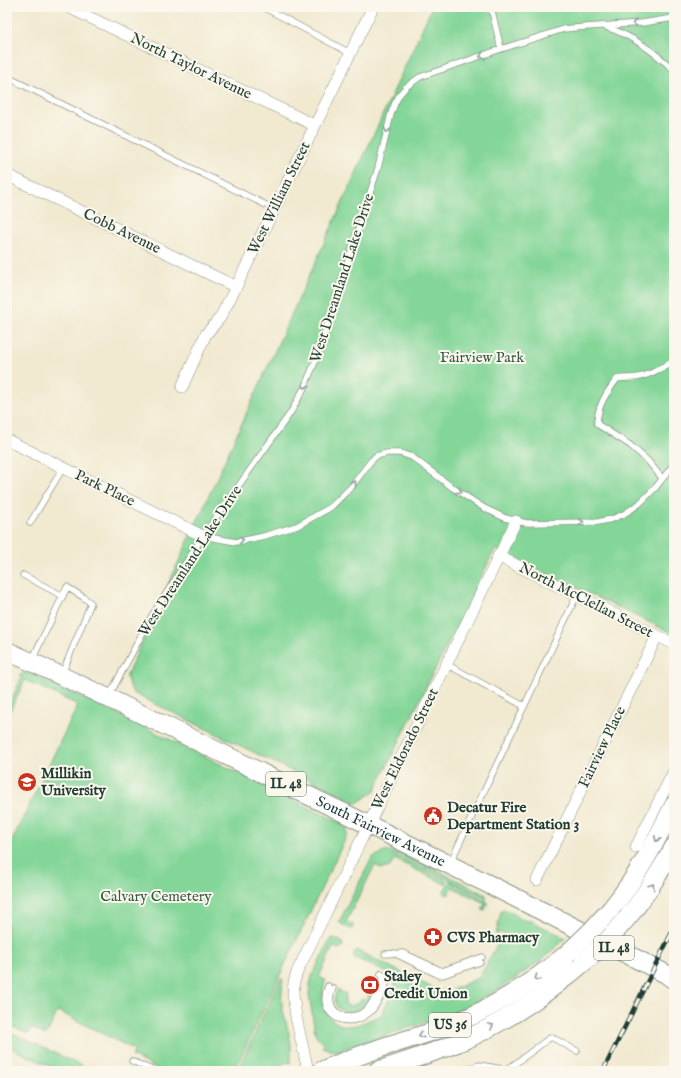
<svg xmlns="http://www.w3.org/2000/svg" width="681" height="1078" font-family="'IM FELL English',serif">
<style>
.green{fill:#83d698;stroke:#518a66}
.lines{fill:none;stroke-linecap:round;stroke-linejoin:round}
.service-casing{stroke:#889382;stroke-width:7}
.minor-casing{stroke:#889382;stroke-width:12}
.primary-casing{stroke:#889382;stroke-width:20}
.service{stroke:#fff;stroke-width:5.5}
.minor{stroke:#fff;stroke-width:11}
.primary{stroke:#fff;stroke-width:18}
.rail-casing{stroke:#1f3d34;stroke-width:4.5}
.rail{stroke:#fbf7ec;stroke-width:3;stroke-dasharray:9;stroke-linecap:butt}
.primary-bridge-casing{stroke:#889382;stroke-width:20;stroke-linecap:butt}
.primary-bridge{stroke:#fff;stroke-width:18}
.oneway{stroke:#8f9e9a}
.labels{text-anchor:middle;dominant-baseline:central;stroke-width:4;stroke-linejoin:round;paint-order:stroke}
.shield{fill:#fbf7ec;stroke:#61756b;stroke-width:1}
.shield-label{font-size:14px;font-weight:bold;fill:#1f3d34}
.street-label{font-size:15px;fill:#1f3d34;stroke:#fbf7ec}
.park-label{font-size:15px;fill:#335c48;stroke:#fbf7ec}
.poi-label{font-size:15px;font-weight:bold;fill:#1f3d34;stroke:#fbf7ec;text-anchor:start}
</style>
<rect width="100%" height="100%" fill="#fbf7ec"/>
<filter id="ink" filterUnits="userSpaceOnUse"><feTurbulence type="fractalNoise" baseFrequency=".025" numOctaves="2"/><feDisplacementMap in="SourceGraphic" scale="8" xChannelSelector="R" yChannelSelector="G"/><feConvolveMatrix kernelMatrix="1 2 1 2 8 2 1 2 1" color-interpolation-filters="sRGB"/></filter>
<filter id="wash" filterUnits="userSpaceOnUse"><feTurbulence type="fractalNoise" baseFrequency=".012" numOctaves="4" result="noise"/><feDisplacementMap in="SourceGraphic" scale="16" xChannelSelector="R" yChannelSelector="G"/><feGaussianBlur stdDeviation="0.9" result="paint"/><feColorMatrix in="noise" values="0 0 0 0 0 0 0 0 0 0 0 0 0 0 0 0 0 1.4 0 .05"/><feComposite in="paint" operator="in"/></filter>
<g filter="url(#wash)">
<rect width="100%" height="100%" fill="#f1e9d0"/>
<!-- green -->
<g class="green">
<path d="M432,7H674V634L495,549L374,792L357,803L133,693L126,677Z"/>
<path d="M26,672L89,700L345,825L347,829V835L234,1071H161L132,1056L135,1050L58,1011L46,1035L32,1028L28,1034L16,1028L7,1025V851L78,705L25,680L7,717V709L22,677L19,676L24,673Z"/>
<path d="M390,847L393,848L483,893L486,895L487,898L391,851Z"/>
<path d="M386,851L446,880L447,881L445,884L394,859L390,867L382,869L375,865L346,922L353,925V928L351,929L343,925L339,922L372,858Z"/>
<path d="M450,881L487,901V905L484,911L482,910L485,903L452,887L448,895L443,893L449,882Z"/>
<path d="M503,909H504L525,920L531,921L566,938L543,959L519,976L492,993L468,1006L445,1016L340,1050L334,1051L322,1047L324,1045L318,1038L315,1033L309,994L310,985L312,976L331,938H334L342,942L343,946L340,949L333,947L319,977L326,980C318,998 325,1025 348,1026C355,1026 363,1023 369,1020C375,1018 379,1017 383,1012L395,987C395,981 393,977 388,973L355,958L353,955L355,951H358L439,991H450L478,978L481,975L499,941L505,937L501,932L496,935L501,911Z"/>
<path d="M281,978L283,980C282,988 281,997 282,1005C285,1025 295,1043 290,1063L288,1062L263,1071H237Z"/>
<path d="M337,990L346,994L345,997V1004C351,1008 357,1004 362,999L366,1001L368,995L371,997C359,1020 326,1015 337,990Z"/>
<path d="M7,1032L21,1037L92,1071H60L7,1046Z"/>
</g>
</g>
<g filter="url(#ink)">
<g class="lines">
<!-- service casing -->
<g class="service-casing">
<g id="service">
<path d="M263,7L350,53"/>
<path d="M491,7L501,49"/>
<path d="M606,27C633,36 653,51 674,70"/>
<path d="M7,77L274,209"/>
<path d="M672,466L674,456"/>
<path d="M662,478L648,461L630,445L597,424C597,406 607,392 617,379C624,377 632,379 639,377C651,375 663,367 674,361"/>
<path d="M30,523L63,468"/>
<path d="M203,536L236,542L264,536L297,526L331,507L352,486L370,462L376,456L387,453H400L412,457L453,488L484,508L505,518L526,523L598,522L612,519L624,514L639,504L656,487L674,464"/>
<path d="M23,575L63,596"/>
<path d="M32,660L67,587L83,597L91,603L62,674"/>
<path d="M446,664L524,706"/>
<path d="M109,696L150,619L203,536L291,412L304,388L315,362L350,255L378,168L391,114L395,103L400,94L406,87L420,77L501,49L564,29L573,28L642,23L674,18"/>
<path d="M450,863L577,595"/>
<path d="M394,953L439,975H443L480,962"/>
<path d="M385,954L403,953L442,971L482,957"/>
<path d="M328,986C316,1014 345,1031 368,1014C377,1007 384,990 388,979L387,977L381,974"/>
<path d="M333,988C322,1012 349,1025 367,1009C375,1001 378,988 383,979V976L381,974"/>
<path d="M132,1061L154,1071"/>
<path d="M463,1071L479,1065L503,1069H508L551,1037L577,1051"/>
</g>
</g>
<!-- minor casing -->
<g class="minor-casing">
<g id="minor">
<path d="M68,7L314,125"/>
<path d="M7,175L236,287"/>
<path d="M182,387L206,334L220,318L236,287L373,7"/>
<path d="M7,440L203,536"/>
<path d="M498,556L674,644"/>
<path d="M636,847L674,771"/>
<path d="M537,880L657,636"/>
<path d="M308,1071L296,1017L293,994L294,982L297,972L516,521"/>
</g>
</g>
<!-- primary casing -->
<g class="primary-casing">
<g id="primary">
<path id="s1" d="M7,651C96,691 183,734 270,777C403,841 535,907 666,974L674,980"/>
<path d="M611,909C638,876 655,843 674,805"/>
<path d="M628,917C646,895 660,872 674,847"/>
<path d="M321,1071C343,1061 366,1053 389,1045C412,1038 434,1032 456,1023C497,1006 533,982 567,954"/>
<path d="M377,1071C408,1061 439,1051 469,1038C511,1018 548,993 583,963"/>
</g>
</g>
<!-- service -->
<use href="#service" class="service"/>
<!-- minor -->
<use href="#minor" class="minor"/>
<!-- primary -->
<use href="#primary" class="primary"/>
<!-- rail casing -->
<g class="rail-casing">
<path id="rail" d="M603,1071L674,928"/>
</g>
<!-- rail -->
<use href="#rail" class="rail"/>
<!-- primary-bridge casing -->
<g class="primary-bridge-casing">
<g id="primary-bridge">
<path d="M567,954L590,932L611,909"/>
<path d="M583,963L607,941L628,917"/>
</g>
</g>
<!-- primary-bridge -->
<use href="#primary-bridge" class="primary-bridge"/>
</g>
<!-- one-way arrows -->
<defs><path id="oneway-chevron" d="M-2-3.5L2.5 0L-2 3.5" fill="none" stroke-width="1.6" stroke-linecap="round" stroke-linejoin="round"/></defs>
<g class="oneway">
<use href="#oneway-chevron" transform="translate(635 23) rotate(175)"/>
<use href="#oneway-chevron" transform="translate(482 56) rotate(161)"/>
<use href="#oneway-chevron" transform="translate(387 130) rotate(104)"/>
<use href="#oneway-chevron" transform="translate(305 386) rotate(115)"/>
<use href="#oneway-chevron" transform="translate(354 483) rotate(-51)"/>
<use href="#oneway-chevron" transform="translate(459 491) rotate(34)"/>
<use href="#oneway-chevron" transform="translate(581 522) rotate(-1)"/>
<use href="#oneway-chevron" transform="translate(241 540) rotate(-8)"/>
<use href="#oneway-chevron" transform="translate(657 839) rotate(116)"/>
<use href="#oneway-chevron" transform="translate(652 886) rotate(-56)"/>
<use href="#oneway-chevron" transform="translate(537 978) rotate(146)"/>
<use href="#oneway-chevron" transform="translate(491 1026) rotate(-27)"/>
<use href="#oneway-chevron" transform="translate(421 1035) rotate(162)"/>
</g>
</g>
<!-- icons -->
<defs>
<g id="university-disc" transform="scale(1)"><circle r="9.5" fill="#c8321e" stroke="#fbf7ec"/><path d="M0-5L7-2L0 1L-7-2ZM-4 1L0 2.5L4 1V4Q0 6-4 4Z" fill="#fff"/></g>
<g id="civic-disc" transform="scale(1)"><circle r="9.5" fill="#c8321e" stroke="#fbf7ec"/><path d="M-.6-6.5H3V-4.5H.6V-3L4-1V1h2V6H-6V1h2V-1L-.6-3ZM-1.2 2.5V6h2.4V2.5Z" fill="#fff"/></g>
<g id="pharmacy-disc" transform="scale(1)"><circle r="9.5" fill="#c8321e" stroke="#fbf7ec"/><path d="M-2-6h4v4h4v4h-4v4h-4v-4h-4v-4h4Z" fill="#fff"/></g>
<g id="bank-disc" transform="scale(1)"><circle r="9.5" fill="#c8321e" stroke="#fbf7ec"/><path d="M-6-4H6V4H-6ZM0-2.3a2.3 2.3 0 1 0 0 4.6a2.3 2.3 0 1 0 0-4.6Z" fill="#fff"/></g>
</defs>
<g fill-rule="evenodd">
<use href="#university-disc" x="27" y="782"/>
<use href="#civic-disc" x="433" y="816"/>
<use href="#pharmacy-disc" x="433" y="937"/>
<use href="#bank-disc" x="370" y="985"/>
</g>
<g class="labels">
<!-- shield labels -->
<g class="shield">
<rect x="266" y="772" width="40" height="24" rx="3"/>
<rect x="594" y="936" width="40" height="24" rx="3"/>
<rect x="429" y="1013" width="42" height="24" rx="3"/>
</g>
<g class="shield-label">
<text x="286" y="784">IL 48</text>
<text x="614" y="948">IL 48</text>
<text x="450" y="1025">US 36</text>
</g>
<!-- street labels -->
<g class="street-label">
<text transform="translate(191 66) rotate(26)">North Taylor Avenue</text>
<text transform="translate(279 198) rotate(-64)">West William Street</text>
<text transform="translate(122 231) rotate(26)">Cobb Avenue</text>
<text transform="translate(342 278) rotate(-72)">West Dreamland Lake Drive</text>
<text transform="translate(105 488) rotate(26)">Park Place</text>
<text transform="translate(190 561) rotate(-57)">West Dreamland Lake Drive</text>
<text transform="translate(586 600) rotate(27)">North McClellan Street</text>
<text transform="translate(602 747) rotate(-64)">Fairview Place</text>
<text transform="translate(405 749) rotate(-64)">West Eldorado Street</text>
<text stroke="none"><textPath href="#s1" startOffset="415">South Fairview Avenue</textPath></text>
</g>
<!-- park labels -->
<g class="park-label">
<text x="482" y="357">Fairview Park</text>
<text x="156" y="896">Calvary Cemetery</text>
</g>
<!-- poi labels -->
<g class="poi-label">
<text x="41" y="773">Millikin<tspan x="41" dy="17">University</tspan></text>
<text x="447" y="807">Decatur Fire<tspan x="447" dy="17">Department Station 3</tspan></text>
<text x="447" y="937">CVS Pharmacy</text>
<text x="384" y="976">Staley<tspan x="384" dy="17">Credit Union</tspan></text>
</g>
</g>
<!-- margin -->
<rect width="681" height="1078" fill="none" stroke="#fbf7ec" stroke-width="24"/>
</svg>
